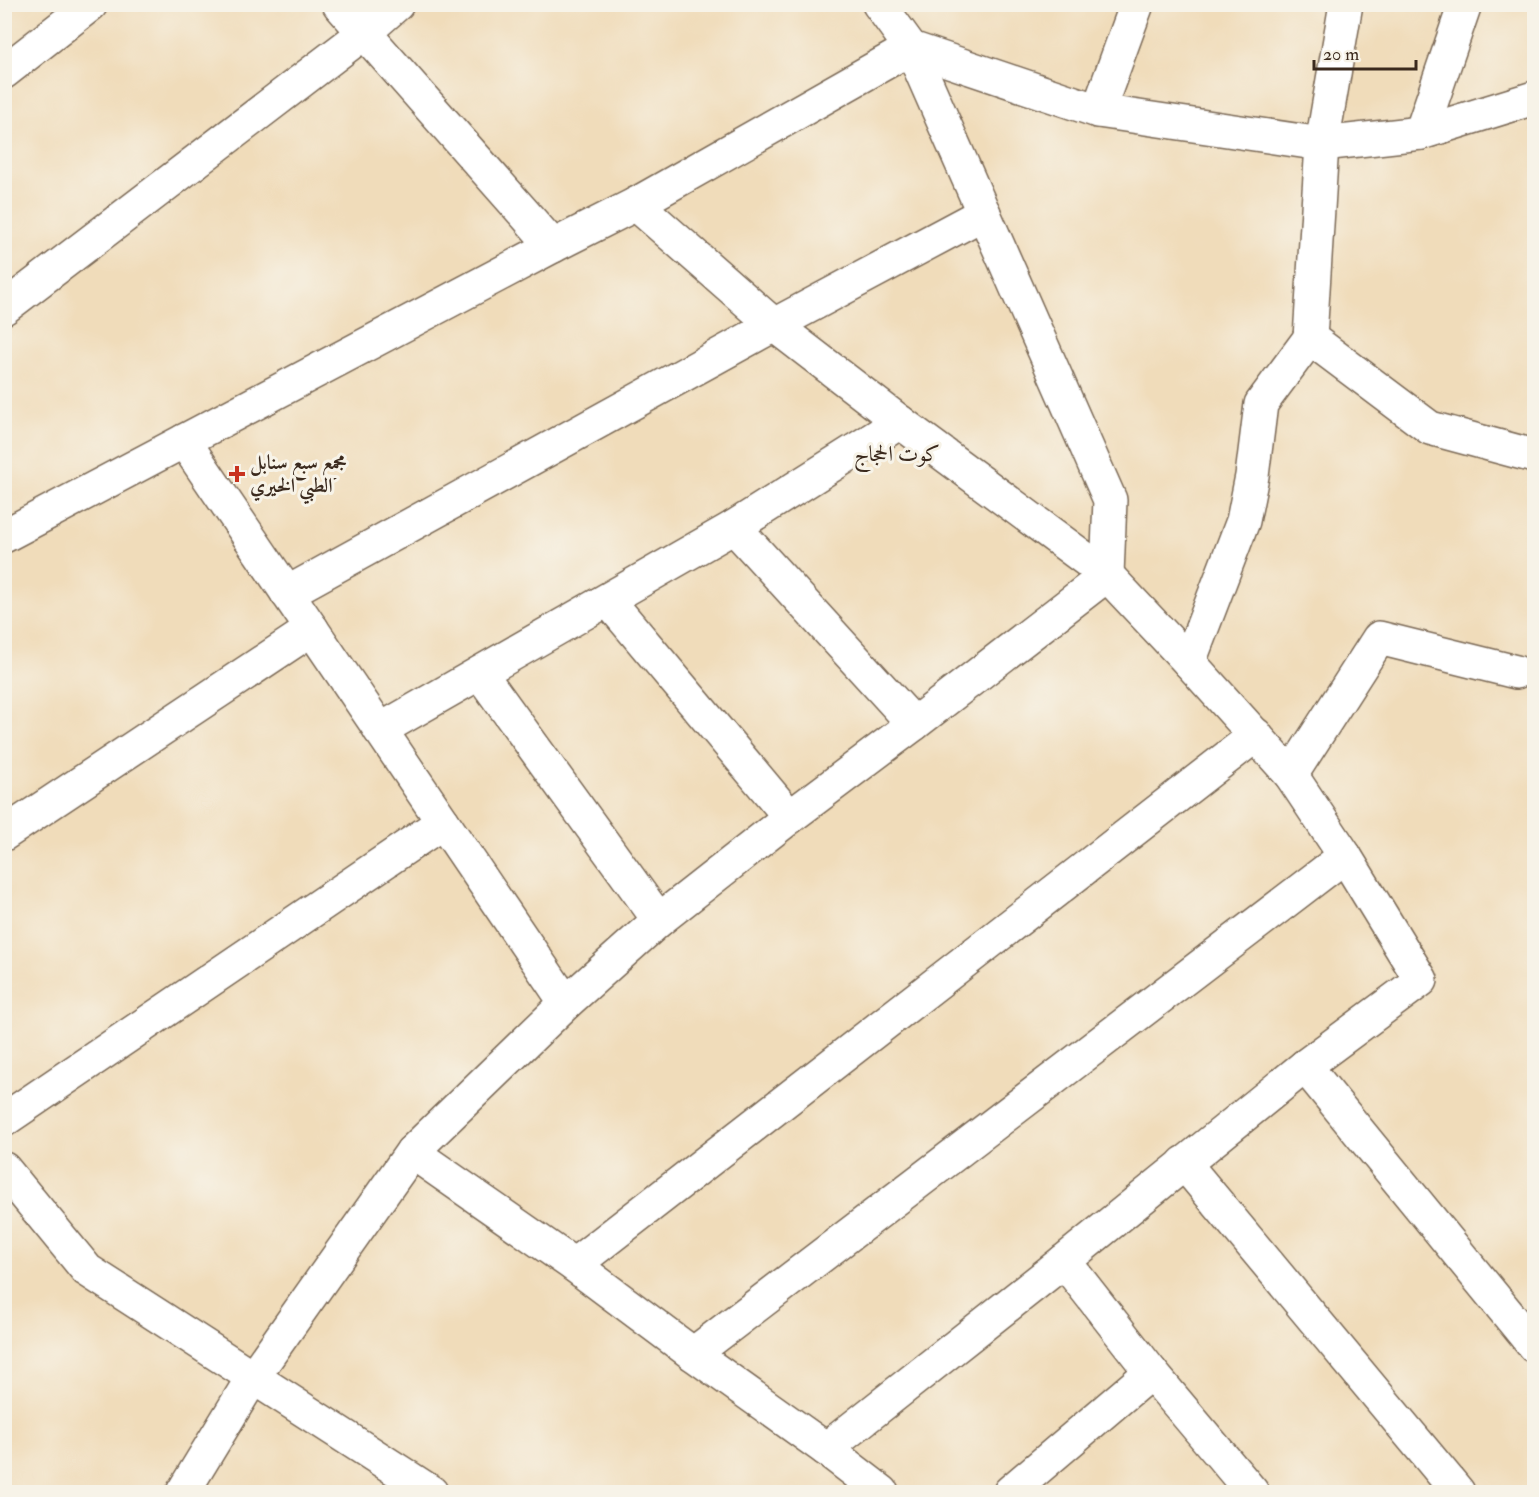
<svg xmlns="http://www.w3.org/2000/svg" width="1539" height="1497" font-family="'IM FELL Double Pica',Amiri,serif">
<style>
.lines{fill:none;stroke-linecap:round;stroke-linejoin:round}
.street-casing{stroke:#7a6855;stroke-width:36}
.street{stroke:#fff;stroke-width:33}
.poi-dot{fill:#c8321e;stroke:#f7f3e8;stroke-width:2}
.labels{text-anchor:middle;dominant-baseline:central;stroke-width:6;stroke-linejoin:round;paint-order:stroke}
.poi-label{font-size:20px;font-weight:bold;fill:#3b2a1e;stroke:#f7f3e8;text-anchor:start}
.quarter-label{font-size:22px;fill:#3b2a1e;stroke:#f7f3e8}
</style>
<rect width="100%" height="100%" fill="#f7f3e8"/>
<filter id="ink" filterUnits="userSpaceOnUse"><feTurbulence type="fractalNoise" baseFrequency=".0167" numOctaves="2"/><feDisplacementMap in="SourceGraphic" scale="12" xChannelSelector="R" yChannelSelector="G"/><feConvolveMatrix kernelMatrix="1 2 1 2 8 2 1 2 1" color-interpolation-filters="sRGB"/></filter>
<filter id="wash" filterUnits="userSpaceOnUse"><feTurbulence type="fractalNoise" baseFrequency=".008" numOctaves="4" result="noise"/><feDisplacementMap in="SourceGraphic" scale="24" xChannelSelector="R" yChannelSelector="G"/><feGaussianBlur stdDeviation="1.35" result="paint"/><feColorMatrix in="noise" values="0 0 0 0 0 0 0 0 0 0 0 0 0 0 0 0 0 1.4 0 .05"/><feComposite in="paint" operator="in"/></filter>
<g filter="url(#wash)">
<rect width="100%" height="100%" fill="#f0dcba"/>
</g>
<g filter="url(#ink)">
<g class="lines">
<!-- street casing -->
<g class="street-casing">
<g id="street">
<path d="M339,4L553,246"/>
<path d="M1346,4L1322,144L1310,338L1430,428L1534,456"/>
<path d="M4,72L91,4"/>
<path d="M1098,111L1137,4"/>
<path d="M1421,133L1465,4"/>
<path d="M636,204L774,325L900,422L1107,575L1189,662L1291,775L1345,856L1421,980L1305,1066L1064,1261L826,1449"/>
<path d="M4,308L364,33L397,4"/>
<path d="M184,441L566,1003"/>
<path d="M734,527L914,724"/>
<path d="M4,536L553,246L636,204L911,48L1098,111L1322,144L1421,133L1534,98"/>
<path d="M287,593L774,325L984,213"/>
<path d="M608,600L790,817"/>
<path d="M1189,662L1243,521L1252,476L1261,404L1310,338"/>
<path d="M480,673L659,920"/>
<path d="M380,730L734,527L900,422"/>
<path d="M1291,775L1379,638L1516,672"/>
<path d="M4,834L312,629"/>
<path d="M1305,1066L1534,1346"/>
<path d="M4,1120L443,822"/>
<path d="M412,1152L574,1265L693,1354L826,1449L882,1492"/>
<path d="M1184,1163L1458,1492"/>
<path d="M4,1169L87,1270L431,1492"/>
<path d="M1064,1261L1151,1372L1252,1492"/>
<path d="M574,1265L1256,735"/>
<path d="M693,1354L1345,856"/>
<path d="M183,1492L253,1377L412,1152L566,1003L659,920L790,817L914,724L1107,575L1110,500L911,48L879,4"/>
<path d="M1010,1492L1151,1372"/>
</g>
</g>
<!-- street -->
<use href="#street" class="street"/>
</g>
</g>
<!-- markers -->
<path class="poi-dot" d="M234 465h6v6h6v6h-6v6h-6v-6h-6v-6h6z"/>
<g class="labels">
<!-- poi labels -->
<g class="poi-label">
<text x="250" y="462">مجمع سبع سنابل<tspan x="250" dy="23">الطبي الخيري</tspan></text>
</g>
<!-- quarter labels -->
<g class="quarter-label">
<text x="897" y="454">كوت الحجاج</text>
</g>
</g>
<!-- margin -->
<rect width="1539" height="1497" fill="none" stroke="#f7f3e8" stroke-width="24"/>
<!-- scale -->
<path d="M1314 60v9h102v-9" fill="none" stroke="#3b2a1e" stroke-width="3"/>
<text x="1323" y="60" font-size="18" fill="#3b2a1e" stroke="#f7f3e8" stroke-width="4.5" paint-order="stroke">20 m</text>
</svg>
